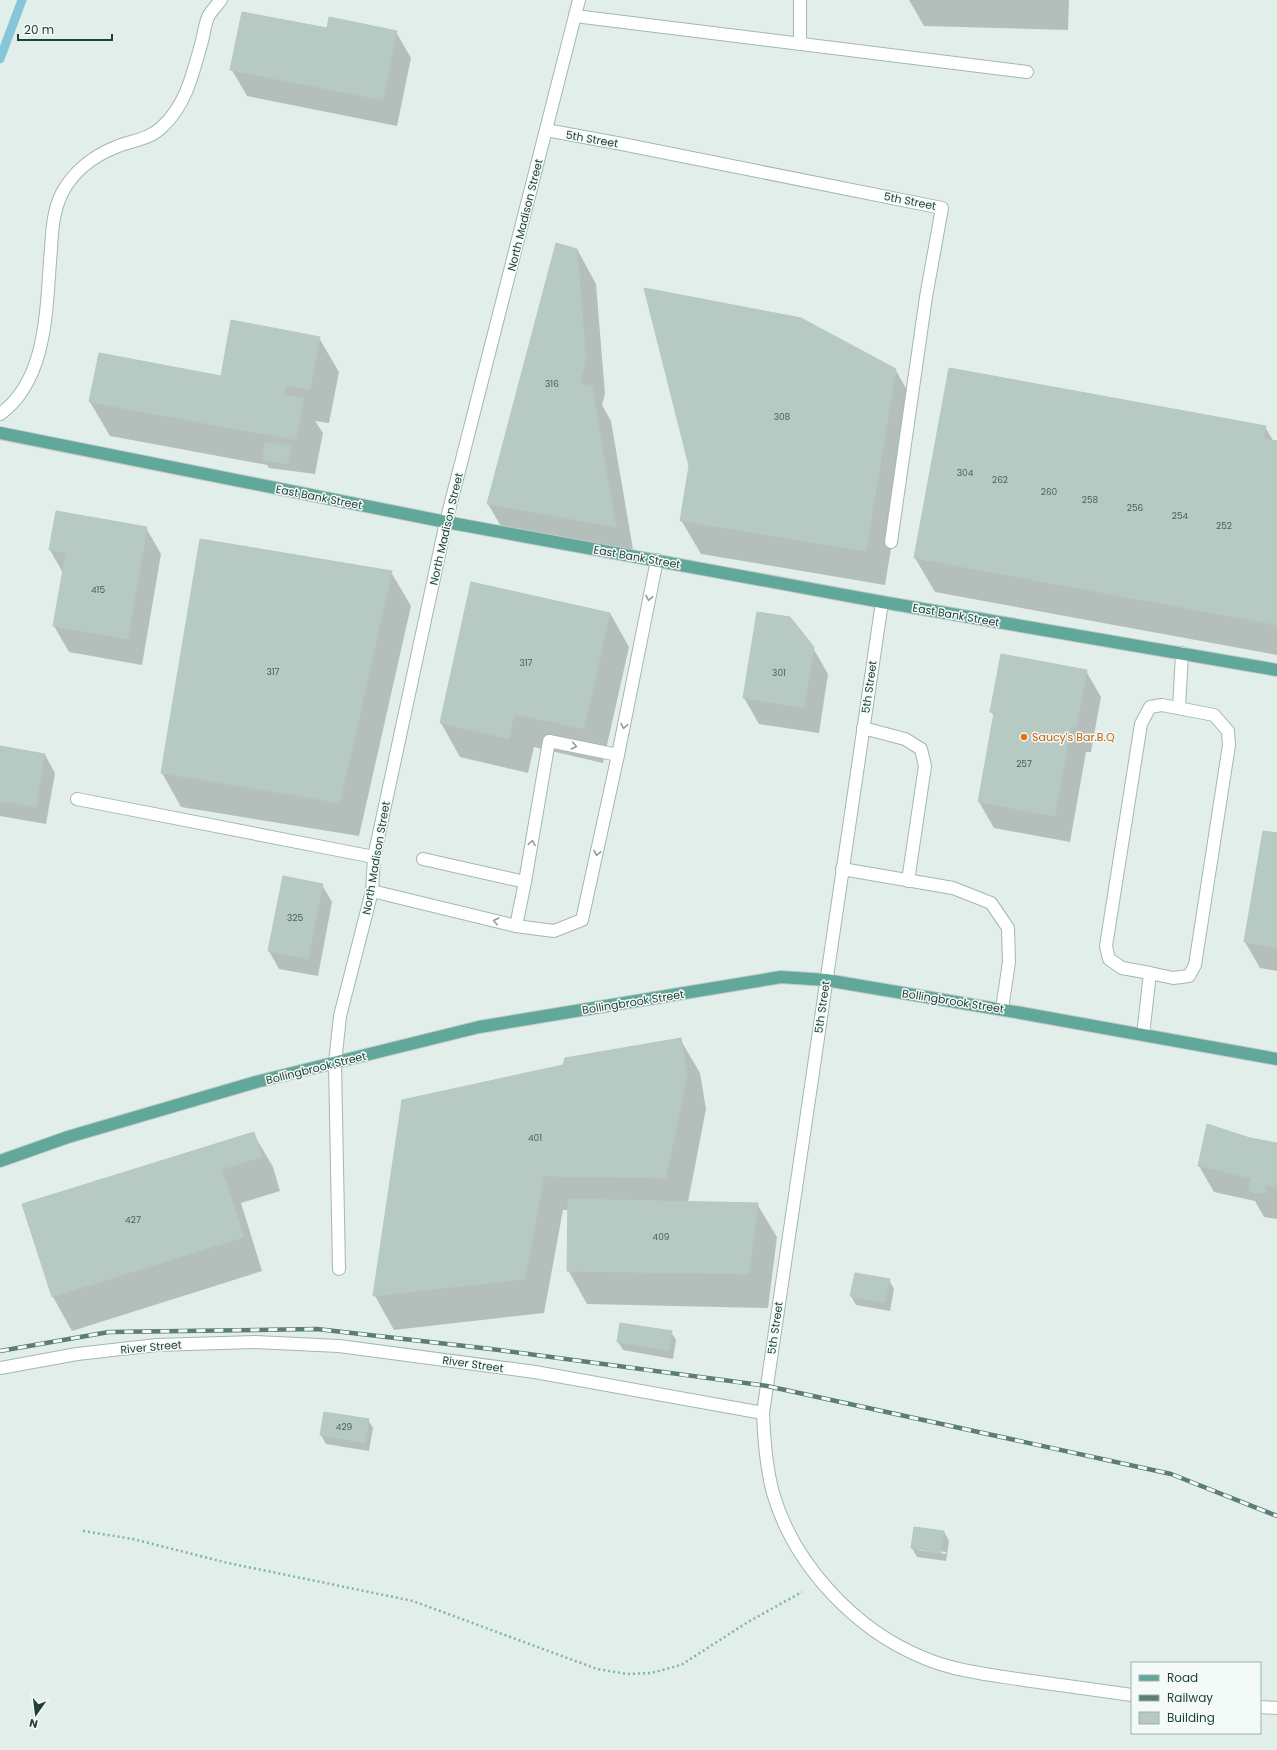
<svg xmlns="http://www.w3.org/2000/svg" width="1277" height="1750" font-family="Poppins,sans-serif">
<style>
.shadow{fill:#0003;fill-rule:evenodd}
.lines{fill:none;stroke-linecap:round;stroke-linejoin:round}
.stream{stroke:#85c7d9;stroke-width:9}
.building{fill:#b7c9c3;stroke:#b4c9c1}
.minor-casing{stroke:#a4b7b1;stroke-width:14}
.major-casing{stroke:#c1cac8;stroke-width:14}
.path{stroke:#7fb5a7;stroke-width:2.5;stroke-dasharray:2 3;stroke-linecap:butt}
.minor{stroke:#fff;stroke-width:12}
.major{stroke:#62a89a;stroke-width:12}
.rail-casing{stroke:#5b7d75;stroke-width:4.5}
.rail{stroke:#f3faf7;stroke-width:3;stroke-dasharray:9;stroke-linecap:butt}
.oneway{stroke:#90a09c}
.food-dot{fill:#e8710a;stroke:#f3faf7;stroke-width:1.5}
.labels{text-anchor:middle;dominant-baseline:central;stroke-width:3;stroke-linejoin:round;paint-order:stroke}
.number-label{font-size:9px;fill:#46635c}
.street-label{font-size:11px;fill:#20413a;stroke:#f3faf7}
.food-label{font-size:11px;fill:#c56008;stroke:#f3faf7;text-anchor:start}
</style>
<rect width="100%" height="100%" fill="#e2eee9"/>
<!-- shadow -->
<g class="shadow">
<path d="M909,0H1069L1068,30L924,26Z"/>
<path d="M327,30L396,32L411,58L397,126L247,96L232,70Z"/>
<path d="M577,249L596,284L605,394L602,405L611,421L635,561L508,538L488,504Z"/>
<path d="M319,338L339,372L329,423L315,421L323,433L315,474L269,468L267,465L110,436L90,402L222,377Z"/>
<path d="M895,369L915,404L885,585L701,554L681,520Z"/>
<path d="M1265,427L1274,442H1277V655L935,592L915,558Z"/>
<path d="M57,512L146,528L161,554L142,665L69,652L54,626L63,573L50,550Z"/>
<path d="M391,572L411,606L359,836L181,807L162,773Z"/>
<path d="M472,583L610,613L629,647L603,763L534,747L528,773L460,757L441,723Z"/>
<path d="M813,648L828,674L819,733L759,724L744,698Z"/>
<path d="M1086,671L1101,697L1091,752H1086L1070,842L994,828L979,802L994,717L991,711Z"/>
<path d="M0,747L45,755L55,773L46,824L0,816Z"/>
<path d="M1277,835V971L1260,968L1245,942Z"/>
<path d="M322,885L332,902L318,976L279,969L269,951Z"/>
<path d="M680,1039L700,1073L706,1109L688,1202L757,1204L777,1237L768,1308L587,1304L568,1270L569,1210H563L544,1313L394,1330L375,1296Z"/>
<path d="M253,1133L273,1167L280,1191L241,1203L262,1271L72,1331L53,1297Z"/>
<path d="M1250,1139L1277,1144V1219L1264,1217L1255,1201L1214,1192L1199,1166Z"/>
<path d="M889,1280L894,1289L890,1311L856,1305L851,1296Z"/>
<path d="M671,1332L676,1340L673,1359L623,1350L618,1342Z"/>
<path d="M368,1420L373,1428L369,1451L326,1444L321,1435Z"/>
<path d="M944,1532L949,1541L946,1561L917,1557L912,1548ZM917,1548L946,1552V1554L917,1550Z"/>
</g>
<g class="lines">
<!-- stream -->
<path class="stream" d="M0,59L22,0"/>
</g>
<!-- building -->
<g class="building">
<path d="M242,12L327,28L329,17L397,31L383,100L230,70Z"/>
<path d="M556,243L577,249L586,359L580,383L592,386L616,527L487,504Z"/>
<path d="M644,288L801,318L896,369L866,551L680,521L689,466Z"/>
<path d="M231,320L320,337L310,390L286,385L284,395L304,398L296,440L89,402L99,353L221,376Z"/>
<path d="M949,368L1266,426L1263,439L1277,441V625L914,558Z"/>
<path d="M265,442L291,446L288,464L263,460Z"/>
<path d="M56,511L147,527L128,639L53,626L66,553L49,550Z"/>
<path d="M200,539L392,571L340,803L161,773Z"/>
<path d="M471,582L610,613L584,729L514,714L509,739L440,723Z"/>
<path d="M757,612L790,617L814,647L804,708L743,698Z"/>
<path d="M1001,654L1087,670L1076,727L1071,726L1055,816L978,802L994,713L990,712Z"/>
<path d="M0,746L45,754L36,807L0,801Z"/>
<path d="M1263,831L1277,833V948L1244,942Z"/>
<path d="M283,876L323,884L308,959L268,951Z"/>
<path d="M681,1038L687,1074L666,1178L544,1176L525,1279L373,1296L402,1100L563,1065L565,1058Z"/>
<path d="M1207,1124L1250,1138L1277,1143V1187L1265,1185V1194L1248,1191L1251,1178L1198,1166Z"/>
<path d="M254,1132L262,1157L222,1169L244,1237L52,1297L22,1204Z"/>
<path d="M568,1199L758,1203L749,1274L567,1271Z"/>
<path d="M855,1273L890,1279L885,1303L850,1296Z"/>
<path d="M620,1323L672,1331L669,1351L617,1342Z"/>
<path d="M324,1412L369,1419L365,1443L320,1435Z"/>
<path d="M914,1527L944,1531L941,1553L911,1548Z"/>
</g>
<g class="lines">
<!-- minor casing -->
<g class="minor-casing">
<g id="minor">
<path d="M575,16L1027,72"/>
<path d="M800,44V0"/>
<path d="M546,130L622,144L942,208L926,297L891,542"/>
<path d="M0,414C49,379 46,304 51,249C52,231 53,211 62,193C73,172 93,156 116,147C132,140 149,140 162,127C187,104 193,72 202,41C204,33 205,24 208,17C211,11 217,5 221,0"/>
<path d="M882,602L763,1413C764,1440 766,1467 773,1493C794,1565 855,1630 924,1658C954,1671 992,1675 1024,1680C1060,1685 1096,1690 1132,1695"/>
<path d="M1179,708L1182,653"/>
<path d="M863,728L905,739L921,749L925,766L908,881"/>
<path d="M77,799L374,857"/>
<path d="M423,859L525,882"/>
<path d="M842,869L953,888L991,903L1008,928L1009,962L1002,1009"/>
<path d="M372,891L516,926L554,931L582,920L618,755L657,560"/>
<path d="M516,926L525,882L549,741L618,755"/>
<path d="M1143,1035L1150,973L1173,978L1189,976L1195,965L1229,745L1228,731L1214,715L1162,705L1150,707L1141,724L1106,946L1109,959L1122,968L1150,973"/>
<path d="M339,1269L335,1063L340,1016L372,891L374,857L446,522L579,0"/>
<path d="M0,1368L77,1354L157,1345L255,1342L339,1346L535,1372L763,1413"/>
<path d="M1260,1707L1277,1708"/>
</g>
</g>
<!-- major casing -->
<g class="major-casing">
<g id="major">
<path d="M0,433L446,522L882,602L1277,670"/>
<path d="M0,1161L68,1137L256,1082L479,1027L781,977L826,980L1021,1013L1277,1059"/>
</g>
</g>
<!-- path -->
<path class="path" d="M83,1531L133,1539L228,1563L413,1601L597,1669L627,1674L651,1673L681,1665L748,1622L802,1592"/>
<!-- minor -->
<use href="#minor" class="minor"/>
<!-- major -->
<use href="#major" class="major"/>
<!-- rail casing -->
<g class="rail-casing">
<path id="rail" d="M0,1351L109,1332L317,1329L491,1349L767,1386L1171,1474L1277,1516"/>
</g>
<!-- rail -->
<use href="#rail" class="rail"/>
</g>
<!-- one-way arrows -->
<defs><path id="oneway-chevron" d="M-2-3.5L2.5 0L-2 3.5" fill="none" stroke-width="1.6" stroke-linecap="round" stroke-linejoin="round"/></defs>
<g class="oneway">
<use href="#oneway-chevron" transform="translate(649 598) rotate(101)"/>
<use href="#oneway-chevron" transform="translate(624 726) rotate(101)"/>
<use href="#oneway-chevron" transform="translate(574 746) rotate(12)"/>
<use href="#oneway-chevron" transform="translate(532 843) rotate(-81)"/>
<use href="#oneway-chevron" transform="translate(597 853) rotate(102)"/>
<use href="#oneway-chevron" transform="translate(496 921) rotate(-167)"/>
</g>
<!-- markers -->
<circle class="food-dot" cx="1024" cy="737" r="4"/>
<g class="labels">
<!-- number labels -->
<g class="number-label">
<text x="552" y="384">316</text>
<text x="782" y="417">308</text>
<text x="965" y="473">304</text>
<text x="1000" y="480">262</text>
<text x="1049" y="492">260</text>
<text x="1090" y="500">258</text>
<text x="1135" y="508">256</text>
<text x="1180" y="516">254</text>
<text x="1224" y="526">252</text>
<text x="98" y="590">415</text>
<text x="526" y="663">317</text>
<text x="273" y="672">317</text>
<text x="779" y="673">301</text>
<text x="1024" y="764">257</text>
<text x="295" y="918">325</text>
<text x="535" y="1138">401</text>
<text x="133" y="1220">427</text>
<text x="661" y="1237">409</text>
<text x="344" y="1427">429</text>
</g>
<!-- street labels -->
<g class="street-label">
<text transform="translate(592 139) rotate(10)">5th Street</text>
<text transform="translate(910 201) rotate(11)">5th Street</text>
<text transform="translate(525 215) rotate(-76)">North Madison Street</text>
<text transform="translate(319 497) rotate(11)">East Bank Street</text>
<text transform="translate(446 529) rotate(-77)">North Madison Street</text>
<text transform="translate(637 557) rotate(10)">East Bank Street</text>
<text transform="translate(956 615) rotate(10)">East Bank Street</text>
<text transform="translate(869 687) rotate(-82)">5th Street</text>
<text transform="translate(376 858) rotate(-80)">North Madison Street</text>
<text transform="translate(953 1001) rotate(9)">Bollingbrook Street</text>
<text transform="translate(633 1002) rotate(-9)">Bollingbrook Street</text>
<text transform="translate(822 1007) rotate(-82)">5th Street</text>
<text transform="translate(316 1068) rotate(-14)">Bollingbrook Street</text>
<text transform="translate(775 1328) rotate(-82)">5th Street</text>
<text transform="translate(151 1347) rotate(-5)">River Street</text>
<text transform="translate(473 1364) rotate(8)">River Street</text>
</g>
<!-- food labels -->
<g class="food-label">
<text x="1032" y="737">Saucy's Bar.B.Q</text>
</g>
</g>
<!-- legend -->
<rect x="1131" y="1662" width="130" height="72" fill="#f3faf7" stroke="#9fb0ab"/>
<rect x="1139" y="1675" width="20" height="6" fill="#62a89a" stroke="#9fb0ab"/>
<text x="1167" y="1682" font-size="12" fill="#20413a">Road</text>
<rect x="1139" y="1695" width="20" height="6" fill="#5b7d75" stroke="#9fb0ab"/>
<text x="1167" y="1702" font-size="12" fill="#20413a">Railway</text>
<rect x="1139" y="1712" width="20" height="12" fill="#b7c9c3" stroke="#9fb0ab"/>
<text x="1167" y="1722" font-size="12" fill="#20413a">Building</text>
<!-- north arrow -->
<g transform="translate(36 1714) rotate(194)" stroke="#f3faf7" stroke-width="3" paint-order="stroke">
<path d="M0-3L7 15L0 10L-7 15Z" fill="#20413a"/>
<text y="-6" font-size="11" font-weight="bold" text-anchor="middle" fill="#20413a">N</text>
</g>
<!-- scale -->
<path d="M18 34v6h94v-6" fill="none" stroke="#20413a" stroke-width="2"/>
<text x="24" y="34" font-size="12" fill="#20413a" stroke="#f3faf7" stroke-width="3" paint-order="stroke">20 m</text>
</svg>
